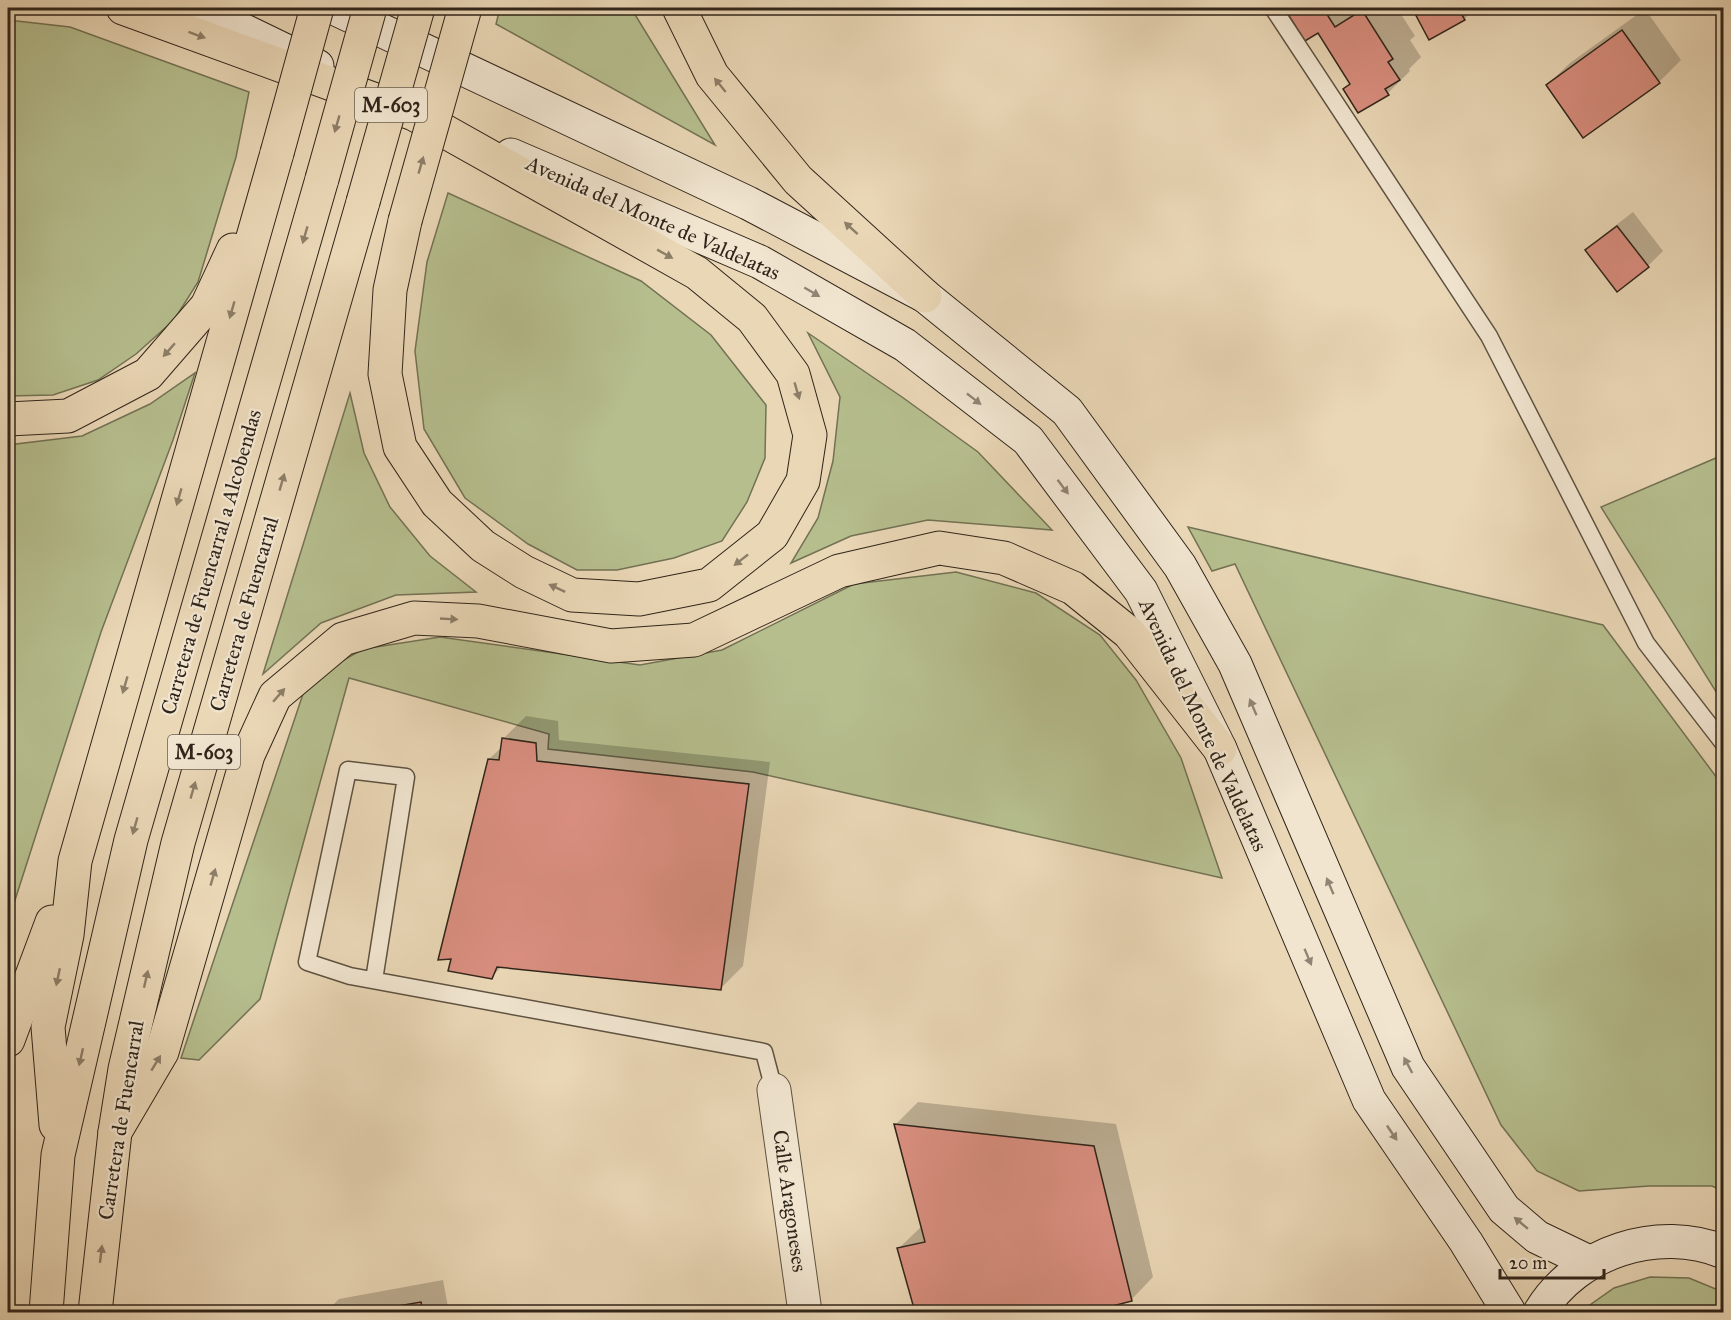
<svg xmlns="http://www.w3.org/2000/svg" width="1731" height="1320" font-family="'IM FELL Great Primer',serif">
<style>
.green{fill:#b6be8e;stroke:#737254;stroke-width:1.5}
.shadow{fill:#0003}
.building{fill:#d98e7f;stroke:#30251a;stroke-width:1.5}
.lines{fill:none;stroke-linecap:round;stroke-linejoin:round}
.lane-casing{stroke:#5e5241;stroke-width:19}
.street-casing{stroke:#5e5241;stroke-width:35}
.secondary-casing{stroke:#30251a;stroke-width:35}
.highway-casing{stroke:#30251a;stroke-width:35}
.lane{stroke:#f1e5d0;stroke-width:16}
.street{stroke:#f1e5d0;stroke-width:33}
.secondary{stroke:#f1e5d0;stroke-width:33}
.highway{stroke:#ead7b6;stroke-width:33}
.highway-bridge-casing{stroke:#30251a;stroke-width:35;stroke-linecap:butt}
.highway-bridge{stroke:#ead7b6;stroke-width:33}
.oneway{fill:#8d7e68}
.oneway2{fill:#908575}
.labels{text-anchor:middle;dominant-baseline:central;stroke-width:4.5;stroke-linejoin:round;paint-order:stroke}
.shield{fill:#f1e5d0;stroke:#6a5f51;stroke-width:1.5}
.shield-label{font-size:20px;font-weight:bold;fill:#30251a}
.street-label{font-size:21px;fill:#30251a;stroke:#f1e5d0}
</style>
<rect width="100%" height="100%" fill="#ead7b6"/>
<filter id="stains"><feTurbulence type="fractalNoise" baseFrequency=".00333" numOctaves="4"/><feColorMatrix values="0 0 0 0 .2 0 0 0 0 .09 0 0 0 0 .02 0 0 0 .5 -.17"/></filter>
<radialGradient id="worn" r=".72"><stop offset=".6" stop-color="#630" stop-opacity="0"/><stop offset="1" stop-color="#630" stop-opacity=".3"/></radialGradient>
<!-- green -->
<g class="green">
<path d="M500,8H631L715,145L496,24Z"/>
<path d="M8,20L70,27L249,92L236,157L198,282L174,320L136,354L98,380L53,395L8,396Z"/>
<path d="M448,193L641,281L711,335L766,405L765,458L747,502L722,541L674,558L617,570H577L528,544L465,498L424,429L415,351L427,262Z"/>
<path d="M808,333L902,397L978,452L1052,530L928,520L851,536L791,563L818,518L833,461L840,397Z"/>
<path d="M195,373L173,440L101,632L8,922V445L82,436L150,404Z"/>
<path d="M350,393L364,453L390,507L430,556L476,592L396,595L321,623L263,674Z"/>
<path d="M1723,455V703L1601,507Z"/>
<path d="M1188,527L1603,625L1723,786V1191L1712,1186H1649L1579,1191L1537,1171L1501,1125L1235,564L1212,571Z"/>
<path d="M956,572L1036,593L1100,635L1136,680L1181,758L1222,878L753,772L548,749L549,734L349,678L260,999L199,1060L181,1058L303,694L328,669L363,649L440,637L640,665L722,650L854,584Z"/>
<path d="M1650,1277L1689,1278L1723,1292V1312H1580L1614,1288Z"/>
</g>
<!-- shadow -->
<g class="shadow">
<path d="M1286,8H1397L1415,36L1410,40L1421,57L1409,69L1410,71L1388,93L1359,111L1345,89L1351,83L1319,31L1306,39Z"/>
<path d="M1413,8H1476L1464,19L1430,38Z"/>
<path d="M1645,9L1681,60L1659,82L1584,136L1547,85L1570,63Z"/>
<path d="M1633,212L1663,251L1648,266L1587,251L1602,236Z"/>
<path d="M526,716L558,721L559,740L770,762L743,966L721,988L502,966L492,977L489,759L503,746L504,738Z"/>
<path d="M918,1102L1116,1124L1153,1277L1131,1300L1084,1312H916L898,1249L922,1226L896,1124Z"/>
<path d="M443,1280L449,1312H326L339,1299Z"/>
</g>
<!-- building -->
<g class="building">
<path d="M1284,8H1323L1335,27L1362,10L1393,59L1388,62L1400,80L1385,89L1389,95L1358,113L1343,89L1350,84L1318,33L1305,41Z"/>
<path d="M1412,8H1458L1465,20L1429,40Z"/>
<path d="M1622,30L1660,83L1583,138L1546,85Z"/>
<path d="M1617,226L1649,267L1617,292L1585,250Z"/>
<path d="M502,738L536,743L537,761L749,784L721,990L497,967L492,979L448,971L451,959L438,960L488,759L499,760Z"/>
<path d="M894,1124L1094,1146L1132,1301L1089,1312H915L897,1248L925,1242Z"/>
<path d="M421,1302L423,1312H362Z"/>
</g>
<g class="lines">
<!-- lane casing -->
<g class="lane-casing">
<g id="lane">
<path d="M1273,8L1489,336L1646,643L1724,744"/>
<path d="M374,980L406,777L348,770L307,962L350,976L764,1052L774,1090"/>
</g>
</g>
<!-- street casing -->
<g class="street-casing">
<path id="street" d="M774,1090L805,1312"/>
</g>
<!-- secondary casing -->
<g class="secondary-casing">
<g id="secondary">
<path d="M197,8L317,66"/>
<path d="M334,8L748,203L925,296L1067,411L1180,566L1235,664L1408,1067L1504,1209L1537,1237L1589,1262"/>
<path d="M511,155L760,262L905,345L1028,440L1141,591L1220,749L1369,1100L1466,1242L1509,1312"/>
<path d="M1540,1312C1576,1252 1658,1225 1724,1252"/>
</g>
</g>
<!-- highway casing -->
<g class="highway-casing">
<g id="highway">
<path d="M123,8L414,114L697,273L752,318L793,374L810,435L803,481L772,535L709,585L639,599L572,595L524,572L483,546L437,503L400,447L385,374L390,290L405,221"/>
<path d="M679,8L712,75L798,180L925,296"/>
<path d="M8,419L68,416L148,374L207,306L233,250"/>
<path d="M8,1040L52,922"/>
<path d="M56,1125L48,1027L67,935L75,861L277,153"/>
<path d="M115,1132L162,1052L248,755L275,696L343,639L414,618L478,621L611,646L694,640L839,571L939,548L1004,558L1073,588L1129,633L1220,749"/>
<path d="M46,1312L58,1155L131,840L322,179"/>
<path d="M95,1312L115,1132L125,1069L178,843L363,202"/>
</g>
</g>
<!-- lane -->
<use href="#lane" class="lane"/>
<!-- street -->
<use href="#street" class="street"/>
<!-- secondary -->
<use href="#secondary" class="secondary"/>
<!-- highway -->
<use href="#highway" class="highway"/>
<!-- highway-bridge casing -->
<g class="highway-bridge-casing">
<g id="highway-bridge">
<path d="M277,153L317,8"/>
<path d="M322,179L370,8"/>
<path d="M363,202L418,8"/>
<path d="M405,221L465,8"/>
</g>
</g>
<!-- highway-bridge -->
<use href="#highway-bridge" class="highway-bridge"/>
</g>
<!-- one-way arrows -->
<defs><path id="oneway-solid" d="M-6-.8H1V-3.2L6.5 0L1 3.2V.8H-6Z" transform="scale(1.5)"/></defs>
<g class="oneway">
<use href="#oneway-solid" transform="translate(197 35) rotate(20)"/>
<use href="#oneway-solid" transform="translate(720 85) rotate(-129)"/>
<use href="#oneway-solid" transform="translate(337 124) rotate(106)"/>
<use href="#oneway-solid" transform="translate(421 165) rotate(-74)"/>
<use href="#oneway-solid" transform="translate(851 228) rotate(-138)"/>
<use href="#oneway-solid" transform="translate(305 235) rotate(106)"/>
<use href="#oneway-solid" transform="translate(665 254) rotate(29)"/>
<use href="#oneway-solid" transform="translate(232 310) rotate(106)"/>
<use href="#oneway-solid" transform="translate(169 350) rotate(131)"/>
<use href="#oneway-solid" transform="translate(797 391) rotate(74)"/>
<use href="#oneway-solid" transform="translate(282 482) rotate(-74)"/>
<use href="#oneway-solid" transform="translate(179 497) rotate(106)"/>
<use href="#oneway-solid" transform="translate(741 560) rotate(142)"/>
<use href="#oneway-solid" transform="translate(557 588) rotate(-155)"/>
<use href="#oneway-solid" transform="translate(449 619) rotate(3)"/>
<use href="#oneway-solid" transform="translate(125 685) rotate(106)"/>
<use href="#oneway-solid" transform="translate(279 695) rotate(-49)"/>
<use href="#oneway-solid" transform="translate(193 790) rotate(-74)"/>
<use href="#oneway-solid" transform="translate(135 826) rotate(106)"/>
<use href="#oneway-solid" transform="translate(213 877) rotate(-74)"/>
<use href="#oneway-solid" transform="translate(58 977) rotate(102)"/>
<use href="#oneway-solid" transform="translate(146 979) rotate(-77)"/>
<use href="#oneway-solid" transform="translate(81 1057) rotate(103)"/>
<use href="#oneway-solid" transform="translate(156 1063) rotate(-59)"/>
<use href="#oneway-solid" transform="translate(101 1254) rotate(-83)"/>
</g>
<g class="oneway2">
<use href="#oneway-solid" transform="translate(812 292) rotate(30)"/>
<use href="#oneway-solid" transform="translate(974 399) rotate(38)"/>
<use href="#oneway-solid" transform="translate(1063 487) rotate(53)"/>
<use href="#oneway-solid" transform="translate(1253 707) rotate(-113)"/>
<use href="#oneway-solid" transform="translate(1330 886) rotate(-113)"/>
<use href="#oneway-solid" transform="translate(1308 957) rotate(67)"/>
<use href="#oneway-solid" transform="translate(1408 1065) rotate(-118)"/>
<use href="#oneway-solid" transform="translate(1392 1133) rotate(56)"/>
<use href="#oneway-solid" transform="translate(1521 1223) rotate(-140)"/>
</g>
<g class="labels">
<!-- shield labels -->
<g class="shield">
<rect x="355" y="88" width="72" height="34" rx="4.5"/>
<rect x="168" y="735" width="72" height="34" rx="4.5"/>
</g>
<g class="shield-label">
<text x="391" y="105">M-603</text>
<text x="204" y="752">M-603</text>
</g>
<!-- street labels -->
<g class="street-label">
<text transform="translate(653 218) rotate(24)">Avenida del Monte de Valdelatas</text>
<text transform="translate(211 562) rotate(-74)">Carretera de Fuencarral a Alcobendas</text>
<text transform="translate(244 614) rotate(-74)">Carretera de Fuencarral</text>
<text transform="translate(1203 725) rotate(65)">Avenida del Monte de Valdelatas</text>
<text transform="translate(121 1120) rotate(-81)">Carretera de Fuencarral</text>
<text transform="translate(790 1201) rotate(82)">Calle Aragoneses</text>
</g>
</g>
<!-- margin -->
<rect width="1731" height="1320" fill="none" stroke="#ead7b6" stroke-width="30"/>
<rect x="9" y="9" width="1713" height="1302" fill="none" stroke="#30251a" stroke-width="3"/>
<rect x="15" y="15" width="1701" height="1290" fill="none" stroke="#30251a" stroke-width="1.5"/>
<!-- scale -->
<path d="M1500 1269v9h104v-9" fill="none" stroke="#30251a" stroke-width="3"/>
<text x="1509" y="1269" font-size="18" fill="#30251a" stroke="#f1e5d0" stroke-width="4.5" paint-order="stroke">20 m</text>
<rect width="100%" height="100%" filter="url(#stains)"/>
<rect width="100%" height="100%" fill="url(#worn)"/>
</svg>
